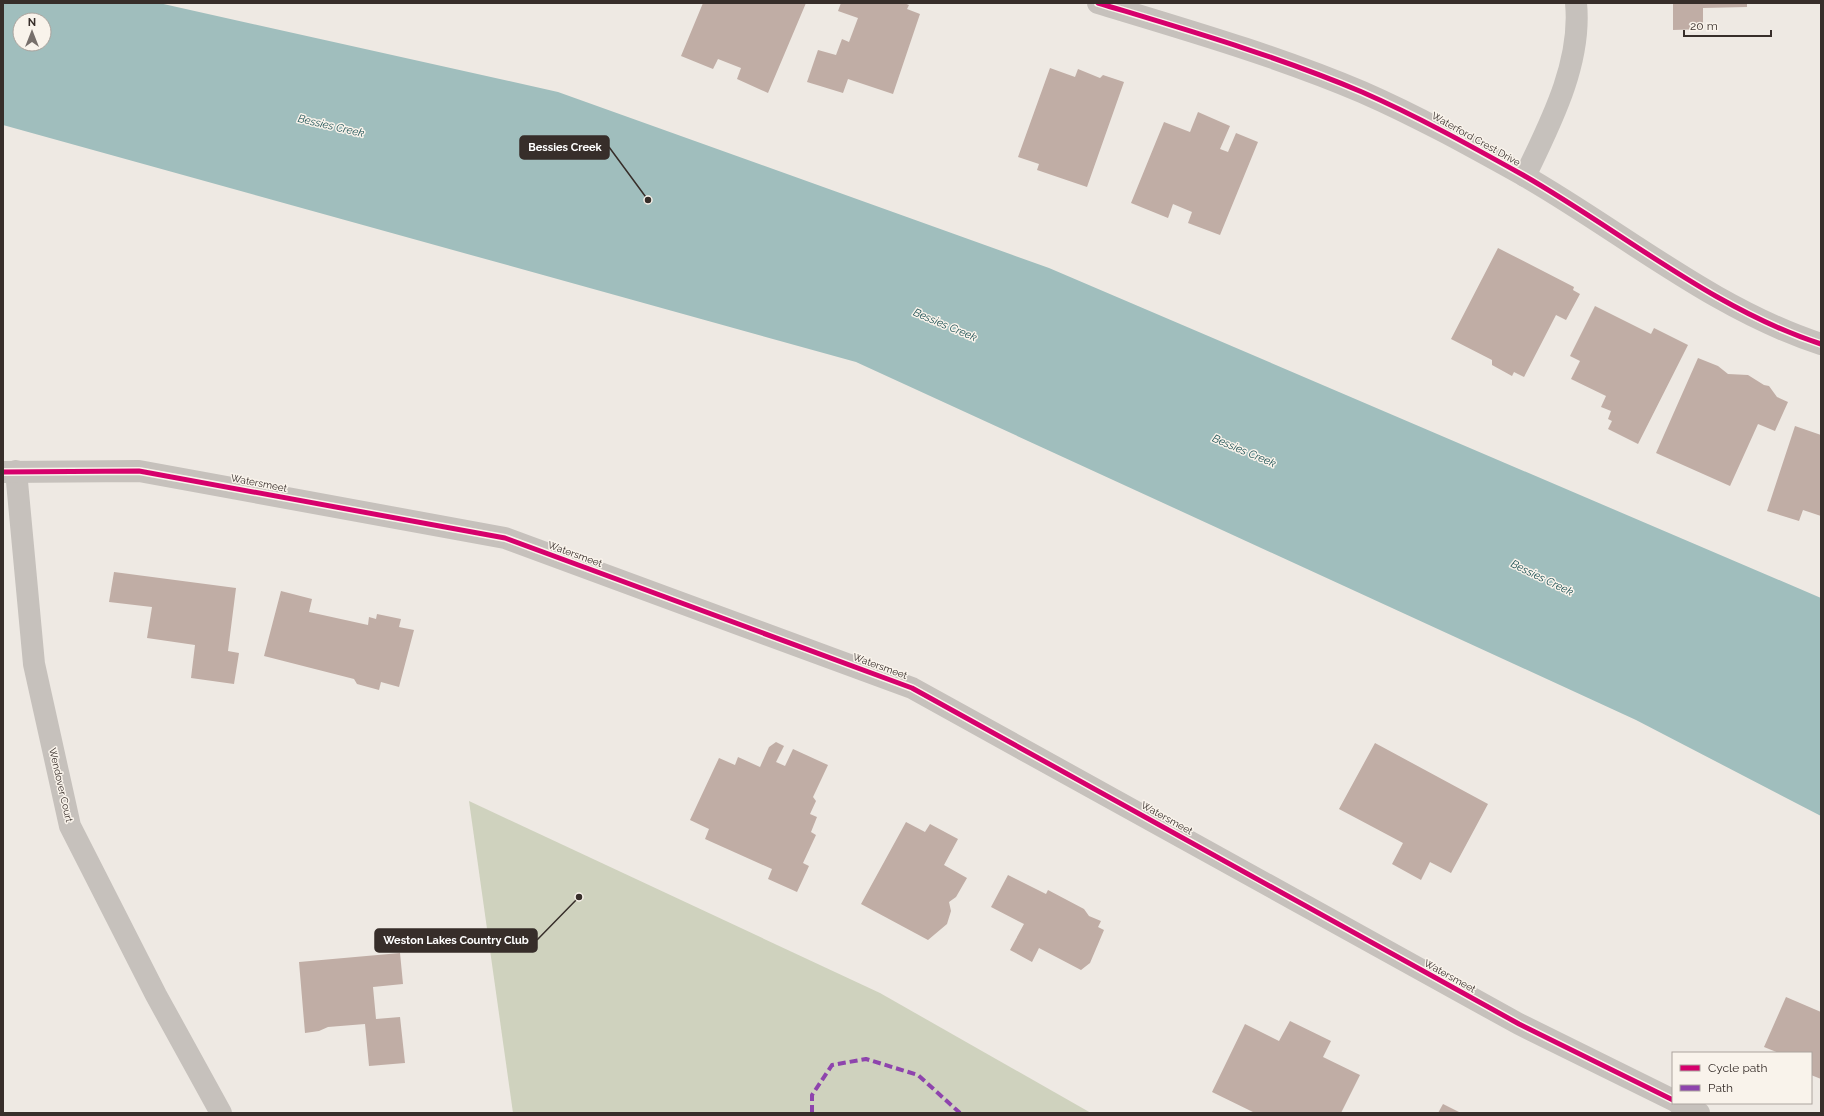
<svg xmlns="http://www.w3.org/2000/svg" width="1824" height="1116" font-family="Raleway,sans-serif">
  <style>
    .green { fill: #cfd2be }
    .water { fill: #a0bebd; fill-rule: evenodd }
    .building { fill: #c0ada5 }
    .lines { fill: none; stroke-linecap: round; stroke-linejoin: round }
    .minor { stroke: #c6c1bc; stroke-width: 22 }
    .quiet { stroke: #8e44ad; stroke-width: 4; stroke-dasharray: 8 4; stroke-linecap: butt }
    .cycleway-casing { stroke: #f9f3eb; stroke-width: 8 }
    .cycleway { stroke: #d6006c; stroke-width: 5 }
    .labels { text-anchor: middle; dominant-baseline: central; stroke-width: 3; stroke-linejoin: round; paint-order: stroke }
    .street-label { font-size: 10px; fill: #372e2a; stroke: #f9f3eb }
    .water-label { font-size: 11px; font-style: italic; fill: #215457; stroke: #f9f3eb }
    .leader { fill: none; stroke: #372e2a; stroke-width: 1.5 }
    .callout-dot { fill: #372e2a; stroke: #f9f3eb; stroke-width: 1.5 }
    .callout { fill: #372e2a; stroke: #372e2a; stroke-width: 1.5 }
    .callout-label { font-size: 11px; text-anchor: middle; font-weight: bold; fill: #fff }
  </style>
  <rect width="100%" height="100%" fill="#eee9e3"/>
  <!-- green -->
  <polygon class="green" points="469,801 880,993 1091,1113 513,1113"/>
  <!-- water -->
  <path class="water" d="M3,3H159L558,92L1049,268L1821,598V816L1636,720L856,362L3,125ZM20,20H44V44H20Z"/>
  <!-- building -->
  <g class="building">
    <polygon points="703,3 806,3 768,93 737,79 741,68 718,59 713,69 681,56"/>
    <polygon points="841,3 904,3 909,5 907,9 920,14 893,94 848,79 843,93 807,82 818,50 836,55 842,39 849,42 858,18 838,11"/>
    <polygon points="1673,3 1747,3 1747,7 1703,8 1703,29 1673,30"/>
    <polygon points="1050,68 1075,77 1078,69 1100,78 1103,75 1124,82 1087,187 1037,170 1039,164 1018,157"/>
    <polygon points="1198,112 1230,126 1220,149 1228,152 1236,133 1258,142 1220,235 1188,223 1192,212 1173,204 1168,218 1131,203 1164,122 1190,132"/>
    <polygon points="1498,248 1574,287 1573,290 1580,294 1566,320 1556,315 1524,377 1514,372 1512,376 1492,365 1492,360 1451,339"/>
    <polygon points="1595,306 1651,334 1654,328 1688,345 1638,444 1608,429 1612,421 1608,419 1611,411 1601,407 1606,396 1571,379 1580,361 1570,356"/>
    <polygon points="1698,358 1718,366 1728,374 1748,375 1764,385 1769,386 1777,397 1788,402 1775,431 1758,424 1730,486 1656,453"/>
    <polygon points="1795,426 1821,435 1821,516 1803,510 1799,521 1767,511"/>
    <polygon points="114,572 236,588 228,651 239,653 234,684 191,678 195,645 147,638 152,607 109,602"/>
    <polygon points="281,591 312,599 309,612 368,625 369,617 376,619 377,614 401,619 399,627 414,630 399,687 381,682 379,690 357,684 354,679 264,656"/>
    <polygon points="776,742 784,746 776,762 785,766 793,749 828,765 813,797 816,801 810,814 817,817 811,832 816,835 803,863 809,866 797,892 768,879 772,869 705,839 709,829 690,820 719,758 735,765 738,757 760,767 769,747"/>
    <polygon points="1375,743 1488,804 1451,873 1430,862 1421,880 1392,864 1403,843 1339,809"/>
    <polygon points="906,822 925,832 930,824 958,839 944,865 967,878 956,897 949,902 951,911 947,924 928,940 861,904"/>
    <polygon points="1008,875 1046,894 1048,890 1084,909 1089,916 1101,921 1098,927 1104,930 1090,963 1081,970 1039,948 1032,962 1010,950 1024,924 991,907"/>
    <polygon points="400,953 403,984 373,987 376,1019 400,1017 405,1063 369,1066 365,1024 328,1027 319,1031 305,1033 299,962"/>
    <polygon points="1786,997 1821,1012 1821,1079 1811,1075 1811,1053 1779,1053 1764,1047"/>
    <polygon points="1290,1021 1331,1041 1323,1057 1360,1075 1341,1113 1255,1113 1212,1092 1245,1024 1279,1041"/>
    <polygon points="1443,1104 1461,1113 1438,1113"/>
  </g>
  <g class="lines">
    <!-- minor -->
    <g class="minor">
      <path d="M1098,3C1187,30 1277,56 1362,92C1417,116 1471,146 1523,175C1621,231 1713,309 1821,344"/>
      <path d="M1525,176C1550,124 1582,63 1576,3"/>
      <polyline points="16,471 34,664 70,826 156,995 221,1113"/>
      <polyline points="3,472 139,471 505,538 912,688 1519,1024 1673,1100"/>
      <polyline points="1678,1103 1699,1113"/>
    </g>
    <!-- quiet -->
    <polyline class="quiet" points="812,1113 812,1095 832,1065 866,1059 918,1075 960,1113"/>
    <defs>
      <g id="cycleway">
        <path d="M1098,3C1187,30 1277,56 1362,92C1417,116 1471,146 1523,175C1621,231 1713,309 1821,344"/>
        <polyline points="3,472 139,471 505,538 912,688 1519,1024 1673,1100"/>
      </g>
    </defs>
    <!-- cycleway casing -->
    <use href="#cycleway" class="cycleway-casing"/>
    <!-- cycleway -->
    <use href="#cycleway" class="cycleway"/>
  </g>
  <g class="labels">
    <!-- street labels -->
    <g class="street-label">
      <text transform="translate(1476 139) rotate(29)">Waterford Crest Drive</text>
      <text transform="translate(259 483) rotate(11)">Watersmeet</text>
      <text transform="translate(575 554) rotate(20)">Watersmeet</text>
      <text transform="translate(880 666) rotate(20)">Watersmeet</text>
      <text transform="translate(61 785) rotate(77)">Wendover Court</text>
      <text transform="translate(1167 818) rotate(29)">Watersmeet</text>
      <text transform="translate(1450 976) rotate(29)">Watersmeet</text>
    </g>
    <!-- water labels -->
    <g class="water-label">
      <text transform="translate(331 126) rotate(13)">Bessies Creek</text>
      <text transform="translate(945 325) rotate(23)">Bessies Creek</text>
      <text transform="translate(1244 451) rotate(23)">Bessies Creek</text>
      <text transform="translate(1542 578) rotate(26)">Bessies Creek</text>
    </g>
  </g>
  <!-- callouts -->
  <path class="leader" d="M648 200L609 147M579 897L537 940"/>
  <g class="callout-dot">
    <circle cx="648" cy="200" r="4"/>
    <circle cx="579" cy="897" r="4"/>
  </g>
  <g class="callout">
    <rect x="520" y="136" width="89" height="23" rx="4"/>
    <rect x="375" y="929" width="162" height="23" rx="4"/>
  </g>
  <g class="callout-label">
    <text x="565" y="151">Bessies Creek</text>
    <text x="456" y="944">Weston Lakes Country Club</text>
  </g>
  <!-- border -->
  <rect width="1824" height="1116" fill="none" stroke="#372e2a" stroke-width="8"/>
  <!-- legend -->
  <rect x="1672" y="1052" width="140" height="52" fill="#f9f3eb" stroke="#aba49e"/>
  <rect x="1680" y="1065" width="20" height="6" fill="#d6006c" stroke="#aba49e"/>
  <text x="1708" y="1072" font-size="12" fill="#372e2a">Cycle path</text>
  <rect x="1680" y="1085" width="20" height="6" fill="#8e44ad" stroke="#aba49e"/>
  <text x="1708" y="1092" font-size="12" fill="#372e2a">Path</text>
  <!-- north arrow -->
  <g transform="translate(32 32)"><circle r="19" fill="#f9f3eb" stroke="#aba49e"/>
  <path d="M0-3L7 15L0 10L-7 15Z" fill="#776f6b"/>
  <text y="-6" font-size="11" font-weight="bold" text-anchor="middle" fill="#372e2a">N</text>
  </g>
  <!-- scale -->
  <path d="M1684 30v6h87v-6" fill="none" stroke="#372e2a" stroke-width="2"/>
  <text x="1690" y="30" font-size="12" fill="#372e2a" stroke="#f9f3eb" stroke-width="3" paint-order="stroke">20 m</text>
</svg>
